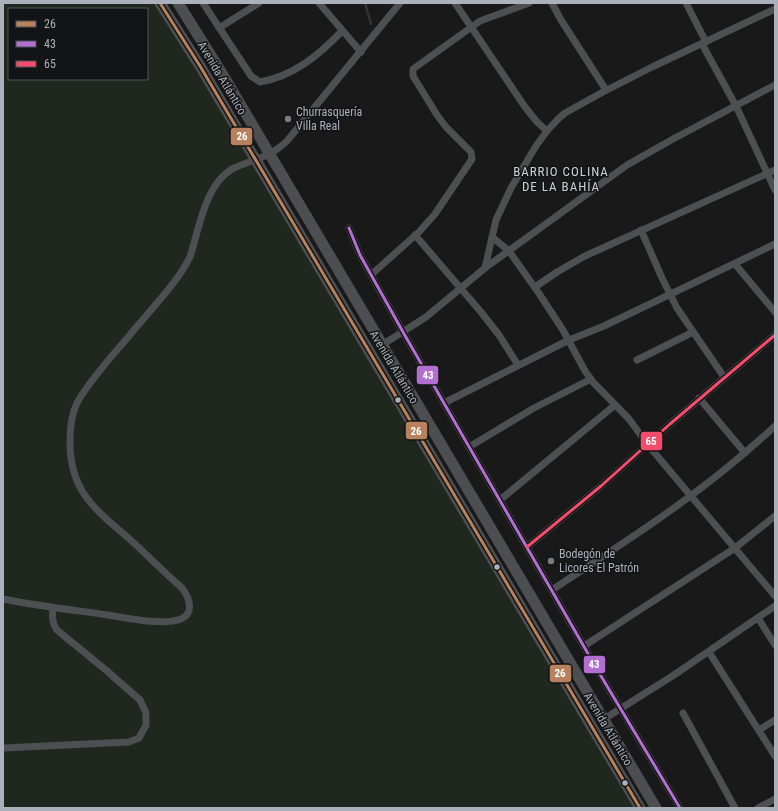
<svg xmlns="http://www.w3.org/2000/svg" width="778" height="811" font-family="'Roboto Condensed',sans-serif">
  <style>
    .green { fill: #1f271f; fill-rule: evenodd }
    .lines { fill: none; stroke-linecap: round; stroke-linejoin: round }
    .stream { stroke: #2c373d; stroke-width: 2.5 }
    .street { stroke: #4d4f53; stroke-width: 7 }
    .secondary { stroke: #4c4e51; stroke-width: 11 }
    .bus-1-casing { stroke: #131416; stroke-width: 6 }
    .bus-2-casing { stroke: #131416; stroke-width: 6 }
    .bus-3-casing { stroke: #131416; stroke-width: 6 }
    .bus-1 { stroke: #b6815c; stroke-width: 3 }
    .bus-2 { stroke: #b36fd0; stroke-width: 3 }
    .bus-3 { stroke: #f44d6c; stroke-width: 3 }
    .poi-dot { fill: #777c83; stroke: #131416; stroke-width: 1.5 }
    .bus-dot { fill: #aab1bb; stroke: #131416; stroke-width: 1.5 }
    .labels { text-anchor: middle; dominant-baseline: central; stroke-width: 3; stroke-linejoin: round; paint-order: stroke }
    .street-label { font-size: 12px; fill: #aab1bb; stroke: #131416 }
    .poi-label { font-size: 12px; fill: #aab1bb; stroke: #131416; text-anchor: start }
    .neighbourhood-label { font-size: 13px; letter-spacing: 1px; fill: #ccd0d7; stroke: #131416 }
    .line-badge { stroke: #131416; stroke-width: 1.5 }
    .badge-label { font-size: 11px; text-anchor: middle; font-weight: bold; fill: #fff }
  </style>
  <rect width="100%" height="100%" fill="#19191a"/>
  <!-- green -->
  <path class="green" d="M3,3H160L640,808H3ZM9,9H147V79H9Z"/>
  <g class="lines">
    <!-- stream -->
    <polyline class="stream" points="365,3 371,24"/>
    <!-- street -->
    <g class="street">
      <path d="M203,3L251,76L260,82C294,76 319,55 342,31"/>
      <polyline points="319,3 361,52"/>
      <polyline points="455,3 525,107 537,122 547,131"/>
      <polyline points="552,3 561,20 606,90"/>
      <polyline points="686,3 706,42"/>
      <polyline points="219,28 259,3"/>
      <polyline points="702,44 736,106 775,190"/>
      <polyline points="349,228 360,255 403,332 598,671 680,808"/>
      <polyline points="641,230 662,278 677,308 724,377"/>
      <polyline points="415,235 481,312 499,335 518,365"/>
      <polyline points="492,237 509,251 538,292 563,330 585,371 593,382 629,419 648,445 775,596"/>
      <polyline points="735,264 775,312"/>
      <polyline points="485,268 496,220 511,188 536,146 547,131 558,119 565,113 603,92 652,67 775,9"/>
      <polyline points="372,274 419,232 435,214 472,159 471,152 446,127 437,115 413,76 413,69 480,21 529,3"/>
      <polyline points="535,287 557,272 585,256 775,170"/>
      <polyline points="382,345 426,317 485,268 627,165 673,139 775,85"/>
      <polyline points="637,360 693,332"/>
      <polyline points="699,398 745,453"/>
      <polyline points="444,403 569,340 604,326 775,244"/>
      <polyline points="469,447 534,408 591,379"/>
      <polyline points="500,500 615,405"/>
      <polyline points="527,547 601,486 670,424 775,335"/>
      <path d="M552,590C612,550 673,512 729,466C745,453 760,440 775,426"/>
      <path d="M3,599C38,606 73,610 108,615C127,618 163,626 181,619C195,613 189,597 182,588C166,574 151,559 135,544C100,512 70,496 70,442C70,428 71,415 77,403C89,381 113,355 129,336C149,311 176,285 190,257C199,229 205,185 232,169C244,163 257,160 269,154C276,150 282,146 287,141L400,3"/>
      <polyline points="758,618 775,645"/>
      <polyline points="584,646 735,548 775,516"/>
      <polyline points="709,652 775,756"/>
      <polyline points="683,713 735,808"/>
      <polyline points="604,719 674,675 775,606"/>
      <polyline points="759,730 775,720"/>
      <path d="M3,748L129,742L139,738L146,725V713L140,700L107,671L57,630C52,623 52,617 53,608"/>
      <polyline points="758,808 775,799"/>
    </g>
    <!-- secondary -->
    <g class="secondary">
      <polyline points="160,3 200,66 640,808"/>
      <polyline points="178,3 223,75 656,808"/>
    </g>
    <defs>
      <polyline id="bus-1" points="160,3 200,66 640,808"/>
      <polyline id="bus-2" points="349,228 360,255 403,332 598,671 680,808"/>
      <polyline id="bus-3" points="527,547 601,486 670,424 775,335"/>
    </defs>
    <!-- bus-1 casing -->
    <use href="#bus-1" class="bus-1-casing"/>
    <!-- bus-2 casing -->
    <use href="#bus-2" class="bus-2-casing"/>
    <!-- bus-3 casing -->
    <use href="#bus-3" class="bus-3-casing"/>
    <!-- bus-1 -->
    <use href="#bus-1" class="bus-1"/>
    <!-- bus-2 -->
    <use href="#bus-2" class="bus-2"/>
    <!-- bus-3 -->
    <use href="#bus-3" class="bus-3"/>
  </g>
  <!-- markers -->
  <g class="poi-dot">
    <circle cx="288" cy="119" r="4"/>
    <circle cx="551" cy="561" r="4"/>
  </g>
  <g class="bus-dot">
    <circle cx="398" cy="400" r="3.5"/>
    <circle cx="497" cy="567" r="3.5"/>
    <circle cx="625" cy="783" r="3.5"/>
  </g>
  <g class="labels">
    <!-- street labels -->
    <g class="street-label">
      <text transform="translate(222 78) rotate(59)">Avenida Atlántico</text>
      <text transform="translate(394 367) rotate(59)">Avenida Atlántico</text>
      <text transform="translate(608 729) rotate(59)">Avenida Atlántico</text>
    </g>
    <!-- poi labels -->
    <g class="poi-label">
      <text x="296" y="112">Churrasquería<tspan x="296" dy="14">Villa Real</tspan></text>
      <text x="559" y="554">Bodegón de<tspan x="559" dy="14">Licores El Patrón</tspan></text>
    </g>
    <!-- neighbourhood labels -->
    <g class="neighbourhood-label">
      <text x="561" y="171">BARRIO COLINA<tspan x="561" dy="15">DE LA BAHÍA</tspan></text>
    </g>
  </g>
  <g class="line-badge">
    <rect x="230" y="127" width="23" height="19" rx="4" fill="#b6815c"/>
    <rect x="416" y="365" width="23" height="20" rx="4" fill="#b36fd0"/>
    <rect x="405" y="421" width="23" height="19" rx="4" fill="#b6815c"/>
    <rect x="640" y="431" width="23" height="20" rx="4" fill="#f44d6c"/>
    <rect x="583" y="655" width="23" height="19" rx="4" fill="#b36fd0"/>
    <rect x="549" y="664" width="23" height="19" rx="4" fill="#b6815c"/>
  </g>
  <g class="badge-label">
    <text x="242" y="140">26</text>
    <text x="428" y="379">43</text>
    <text x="416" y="435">26</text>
    <text x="651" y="445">65</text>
    <text x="594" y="668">43</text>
    <text x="560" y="677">26</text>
  </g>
  <!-- border -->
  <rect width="778" height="811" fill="none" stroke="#aab1bb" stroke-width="8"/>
  <!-- legend -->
  <rect x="8" y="8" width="140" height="72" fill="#131416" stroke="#4f5358"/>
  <rect x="16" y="21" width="20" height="6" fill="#b6815c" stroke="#4f5358"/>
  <text x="44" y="28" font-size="12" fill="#aab1bb">26</text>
  <rect x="16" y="41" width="20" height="6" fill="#b36fd0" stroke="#4f5358"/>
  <text x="44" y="48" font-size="12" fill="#aab1bb">43</text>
  <rect x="16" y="61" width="20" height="6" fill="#f44d6c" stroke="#4f5358"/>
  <text x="44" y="68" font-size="12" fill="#aab1bb">65</text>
</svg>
